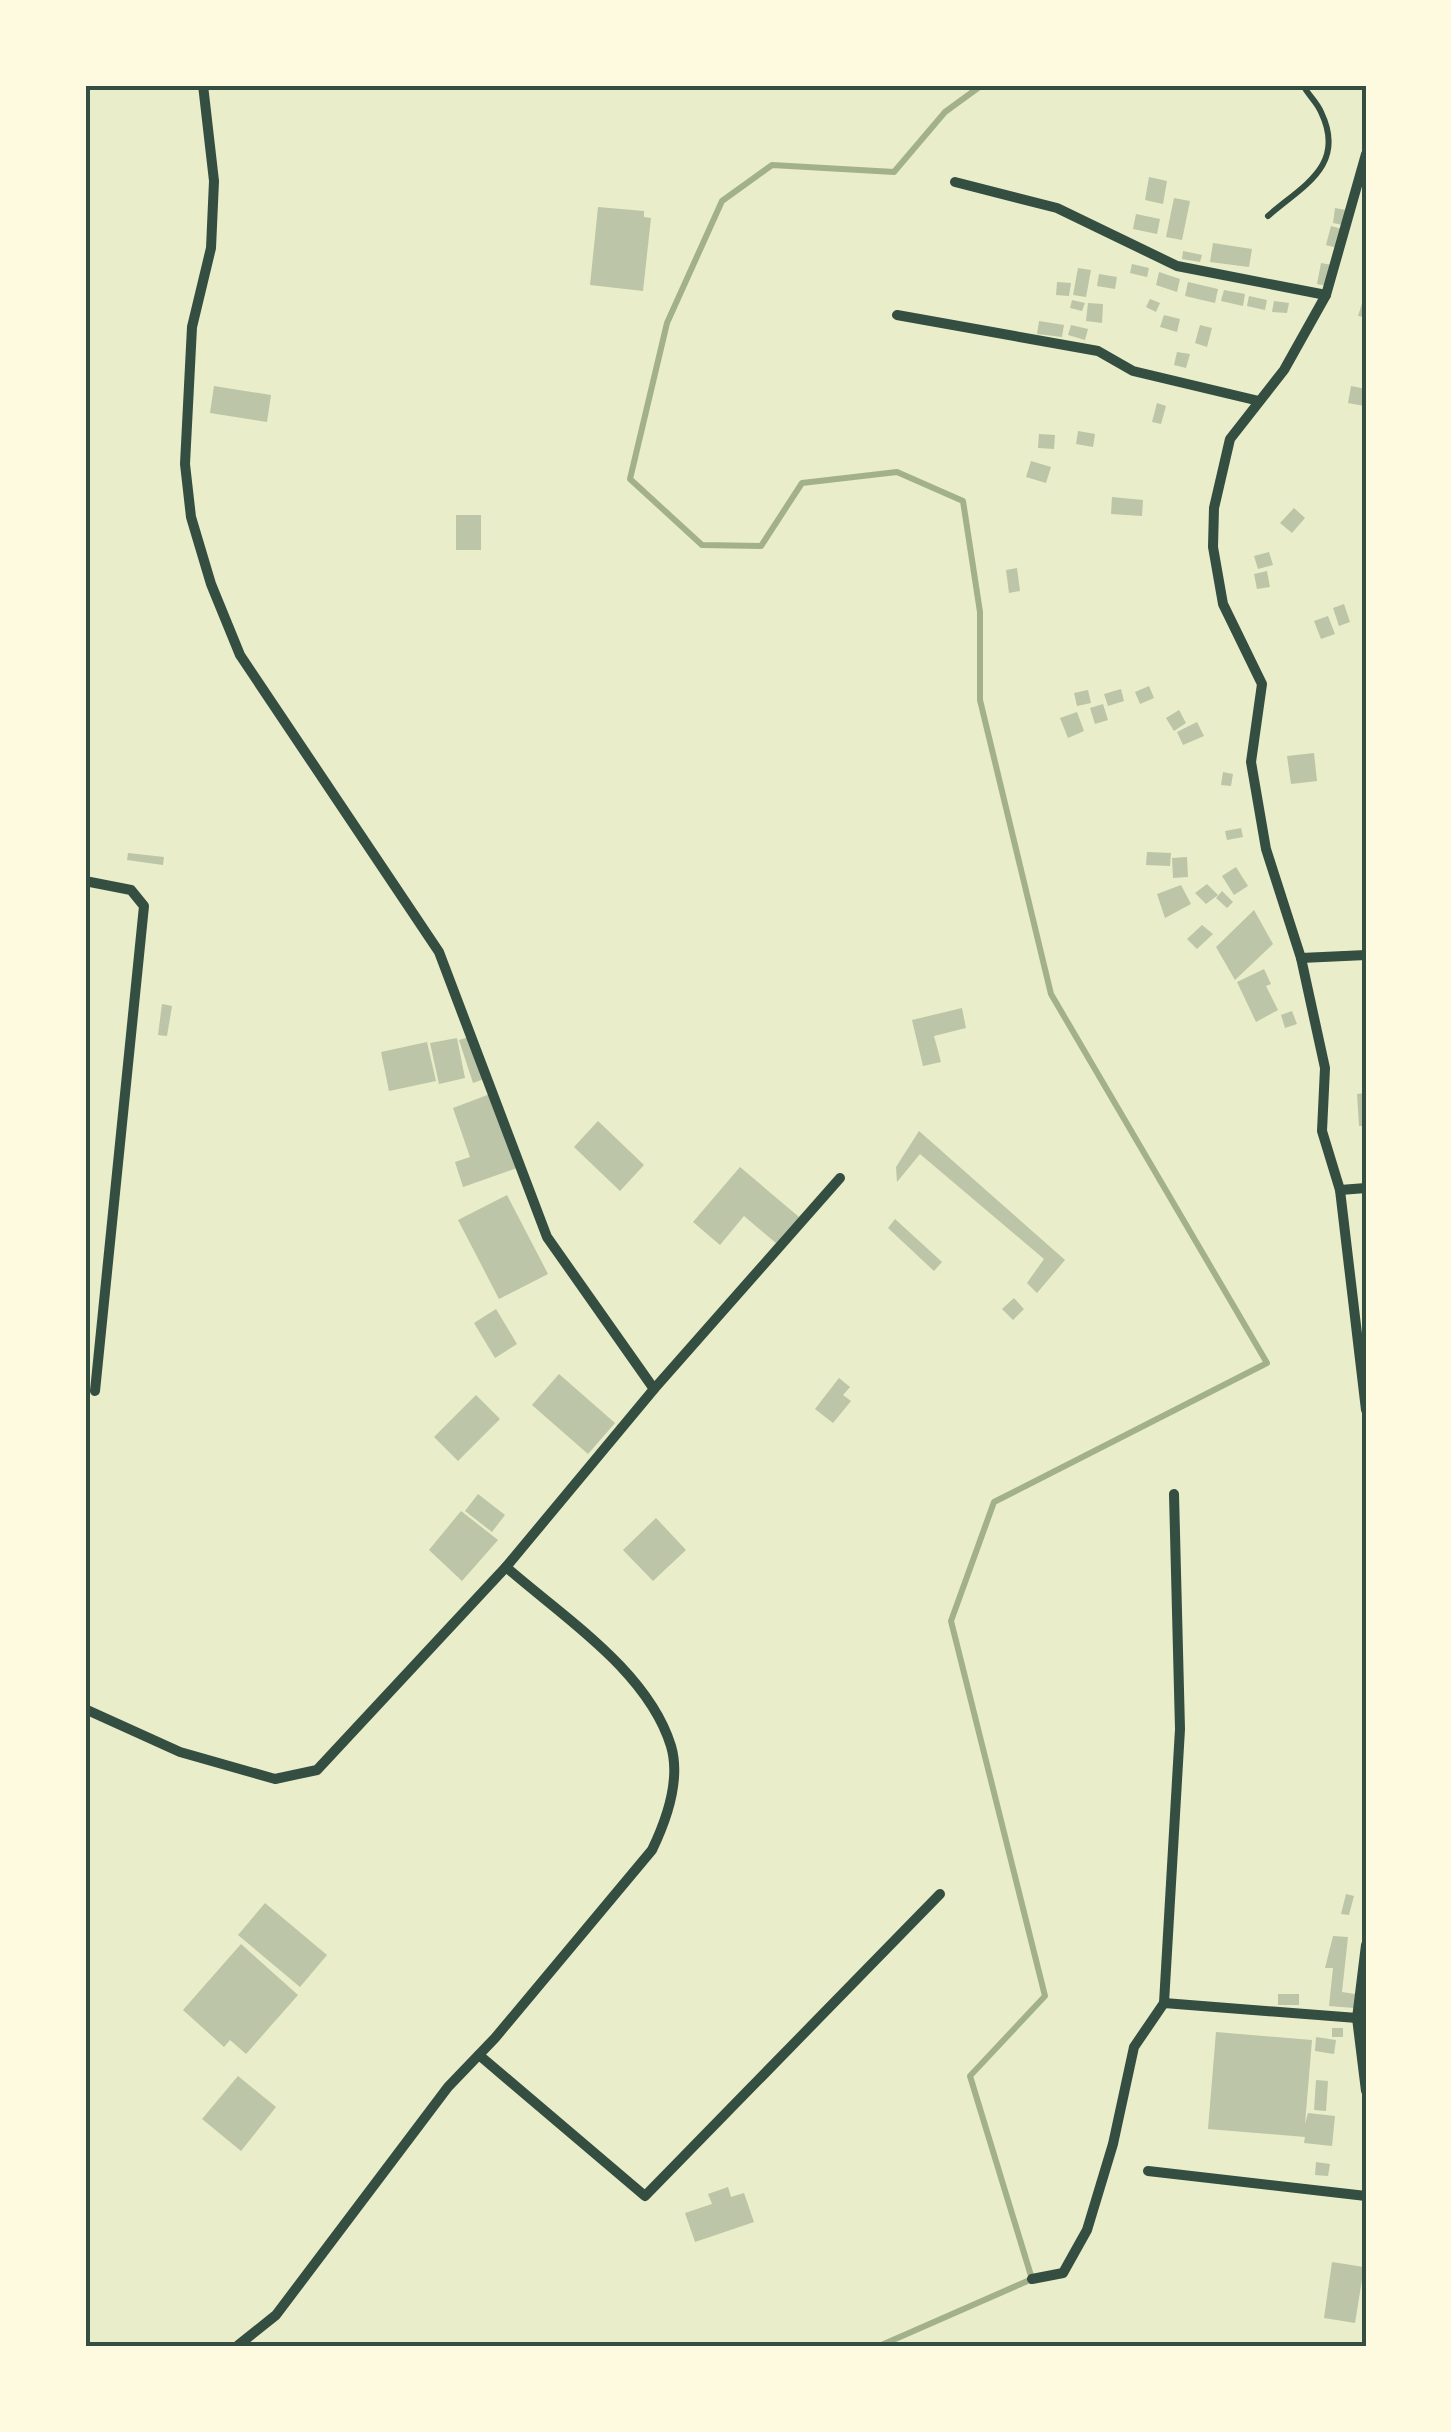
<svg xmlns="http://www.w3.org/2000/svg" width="1451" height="2432" font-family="Inter,sans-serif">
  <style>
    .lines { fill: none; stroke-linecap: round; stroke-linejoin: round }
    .stream { stroke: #a3b18a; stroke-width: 6 }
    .building { fill: #bcc5a7 }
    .service { stroke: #344e41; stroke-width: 6 }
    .minor { stroke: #344e41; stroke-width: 10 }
    .neatline { fill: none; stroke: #344e41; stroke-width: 4 }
  </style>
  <rect width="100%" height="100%" fill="#e9edc9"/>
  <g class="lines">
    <!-- stream -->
    <polyline class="stream" points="877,2347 1032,2279 970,2076 1045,1996 951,1621 994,1502 1267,1363 1051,994 980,700 980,612 963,501 897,472 802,483 761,546 702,545 630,479 667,323 722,201 772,165 894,172 945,112 982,85"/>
  </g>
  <!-- building -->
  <g class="building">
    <polygon points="1149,177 1167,181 1163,204 1145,200"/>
    <polygon points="1174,198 1190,201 1182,240 1166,237"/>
    <polygon points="598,207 644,211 644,217 651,218 643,291 590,285"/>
    <polygon points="1335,208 1346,210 1343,225 1333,223"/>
    <polygon points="1136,214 1160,219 1157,234 1133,229"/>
    <polygon points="1331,226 1342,229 1337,248 1326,245"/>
    <polygon points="1213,243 1252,249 1249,267 1210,262"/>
    <polygon points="1183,251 1202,255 1200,262 1182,259"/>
    <polygon points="1321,263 1332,265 1328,286 1317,284"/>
    <polygon points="1132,264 1149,268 1147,277 1130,273"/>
    <polygon points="1078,268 1091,270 1086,297 1073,295"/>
    <polygon points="1159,272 1180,279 1177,292 1156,285"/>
    <polygon points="1099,274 1117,277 1115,289 1097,286"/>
    <polygon points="1057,282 1071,283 1069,296 1056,295"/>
    <polygon points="1188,282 1218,289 1215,303 1185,296"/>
    <polygon points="1224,290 1245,294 1243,306 1221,301"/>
    <polygon points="1366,291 1366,311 1364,317 1358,316"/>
    <polygon points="1249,296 1267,300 1265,310 1247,306"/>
    <polygon points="1150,299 1160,303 1156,312 1146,307"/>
    <polygon points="1072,300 1085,303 1082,311 1070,308"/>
    <polygon points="1274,301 1289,303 1287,313 1272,312"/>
    <polygon points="1088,303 1103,304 1102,323 1086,321"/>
    <polygon points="1164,315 1180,319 1177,332 1160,327"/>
    <polygon points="1039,321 1064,325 1062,337 1037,334"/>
    <polygon points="1071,325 1088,329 1085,340 1068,335"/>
    <polygon points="1200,325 1212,328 1207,347 1195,343"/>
    <polygon points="1177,352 1190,354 1186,368 1174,365"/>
    <polygon points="214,386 271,395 267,422 210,413"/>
    <polygon points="1351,386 1366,389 1364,406 1348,403"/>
    <polygon points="1157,403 1166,406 1161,424 1152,422"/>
    <polygon points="1078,431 1095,434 1093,447 1076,444"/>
    <polygon points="1039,434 1055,435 1054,449 1038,448"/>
    <polygon points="1031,461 1051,467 1046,483 1026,477"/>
    <polygon points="1112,497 1143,500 1142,516 1111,514"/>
    <polygon points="1294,508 1305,518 1292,533 1280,523"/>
    <rect x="456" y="515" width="25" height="35"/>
    <polygon points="1269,552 1273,565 1258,569 1254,556"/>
    <polygon points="1017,568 1020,591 1009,593 1006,570"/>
    <polygon points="1267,571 1270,587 1257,589 1254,574"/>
    <polygon points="1344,604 1350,622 1339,626 1333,608"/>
    <polygon points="1328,616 1335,634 1321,639 1314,621"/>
    <polygon points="1149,686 1154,698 1140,704 1135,692"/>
    <polygon points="1121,689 1124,701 1108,706 1104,694"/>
    <polygon points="1088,690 1091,703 1077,706 1074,693"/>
    <polygon points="1103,704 1108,720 1095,724 1090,708"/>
    <polygon points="1179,710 1186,723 1174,731 1166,718"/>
    <polygon points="1077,712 1084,731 1068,738 1060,718"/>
    <polygon points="1197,722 1204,736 1183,745 1177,732"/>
    <polygon points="1314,753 1317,781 1291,784 1287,756"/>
    <polygon points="1223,772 1233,774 1231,786 1221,785"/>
    <polygon points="1241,828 1243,837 1227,840 1225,831"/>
    <polygon points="1147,852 1171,853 1170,866 1146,865"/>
    <polygon points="128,853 164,857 163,865 127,860"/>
    <polygon points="1187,857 1188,877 1173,878 1172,858"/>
    <polygon points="1236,867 1248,886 1234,895 1222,876"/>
    <polygon points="1207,884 1218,895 1206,904 1195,893"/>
    <polygon points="1181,885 1191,904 1165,918 1157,894"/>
    <polygon points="1222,891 1233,902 1227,908 1216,898"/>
    <polygon points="1254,910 1273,944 1235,980 1216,947"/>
    <polygon points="1202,925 1213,934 1197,949 1187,939"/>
    <polygon points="1264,969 1271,984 1266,986 1278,1010 1256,1022 1237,982"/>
    <polygon points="162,1004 172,1006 167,1036 158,1035"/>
    <polygon points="962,1008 966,1028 934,1036 941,1062 923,1066 912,1020"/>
    <polygon points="1292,1011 1297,1024 1285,1028 1281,1015"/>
    <polygon points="469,1037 484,1079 473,1083 459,1040"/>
    <polygon points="457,1038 465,1078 439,1084 430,1043"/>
    <polygon points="427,1042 436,1081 389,1091 381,1052"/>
    <polygon points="1366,1093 1366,1126 1359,1126 1357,1094"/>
    <polygon points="490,1094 517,1168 463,1187 455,1162 470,1157 453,1108"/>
    <polygon points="598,1121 644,1165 620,1191 574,1147"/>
    <polygon points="919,1131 1065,1260 1037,1293 1027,1283 1044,1259 920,1154 897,1182 896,1167"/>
    <polygon points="740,1167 799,1217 776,1243 744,1216 720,1245 693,1222"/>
    <polygon points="507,1195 548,1274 499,1299 458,1220"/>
    <polygon points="895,1219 942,1262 934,1271 888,1228"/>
    <polygon points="1014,1298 1024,1309 1013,1320 1002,1309"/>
    <polygon points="496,1309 517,1344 495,1358 474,1323"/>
    <polygon points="559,1374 615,1423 588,1454 532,1405"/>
    <polygon points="839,1378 850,1387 843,1395 851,1401 833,1423 815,1409"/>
    <polygon points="476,1395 500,1419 458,1461 434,1437"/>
    <polygon points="478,1494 505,1515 492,1532 465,1511"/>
    <polygon points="461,1511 498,1540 462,1581 429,1550"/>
    <polygon points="656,1518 686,1550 653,1581 623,1550"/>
    <polygon points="1346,1894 1354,1896 1349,1915 1341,1914"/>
    <polygon points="265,1903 327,1955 300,1987 238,1935"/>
    <polygon points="1333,1936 1348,1937 1342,1992 1355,1994 1354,2008 1329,2006 1333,1968 1325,1968"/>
    <polygon points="241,1944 298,1995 246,2054 230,2040 224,2047 183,2010"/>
    <rect x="1278" y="1994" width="21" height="11"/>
    <rect x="1332" y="2028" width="11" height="9"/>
    <polygon points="1216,2032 1312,2040 1305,2124 1308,2113 1335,2116 1332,2146 1304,2143 1305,2137 1208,2129"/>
    <polygon points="1316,2037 1336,2040 1334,2054 1315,2051"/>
    <polygon points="238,2076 276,2107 241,2151 202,2119"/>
    <polygon points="1316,2080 1328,2081 1326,2111 1314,2110"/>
    <polygon points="1316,2162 1330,2164 1328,2176 1315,2175"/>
    <polygon points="728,2187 731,2197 744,2193 754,2222 695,2242 685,2213 712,2204 708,2194"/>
    <polygon points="1332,2262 1364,2267 1355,2323 1324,2318"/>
  </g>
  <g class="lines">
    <!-- service -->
    <path class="service" d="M1268,216C1302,186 1347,166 1321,112C1317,102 1308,95 1303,85"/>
    <!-- minor -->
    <g class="minor">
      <polyline points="203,85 214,181 211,248 192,327 185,464 191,517 211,584 240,655 439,952 547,1237 654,1389"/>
      <polyline points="1366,154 1326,295 1284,370 1230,439 1214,508 1213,547 1223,604 1262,684 1251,762 1266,849 1301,958 1325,1068 1322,1131 1340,1190 1366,1410"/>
      <polyline points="955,182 1057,208 1177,266 1326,295"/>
      <polyline points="897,315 1098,351 1133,371 1259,401"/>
      <polyline points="85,881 131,890 144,906 95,1391"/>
      <polyline points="1301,958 1366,955"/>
      <polyline points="1340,1190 1366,1188"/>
      <polyline points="85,1709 180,1752 275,1779 317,1770 506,1567 654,1389 840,1178"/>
      <polyline points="1366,1945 1357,2018 1366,2091"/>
      <polyline points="1164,2003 1357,2018"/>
      <polyline points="479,2055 645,2196 940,1894"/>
      <polyline points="1148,2171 1366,2196"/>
      <polyline points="1032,2279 1063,2273 1087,2230 1113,2144 1134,2047 1164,2003 1180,1729 1174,1494"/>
      <path d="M236,2347L276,2315L448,2087L495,2038L652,1850C666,1821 681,1780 671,1746C648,1671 563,1617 506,1567"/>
    </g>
  </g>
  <!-- border -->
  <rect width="1451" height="2432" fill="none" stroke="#fefae0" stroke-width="175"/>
  <rect x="88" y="88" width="1276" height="2256" class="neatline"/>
</svg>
